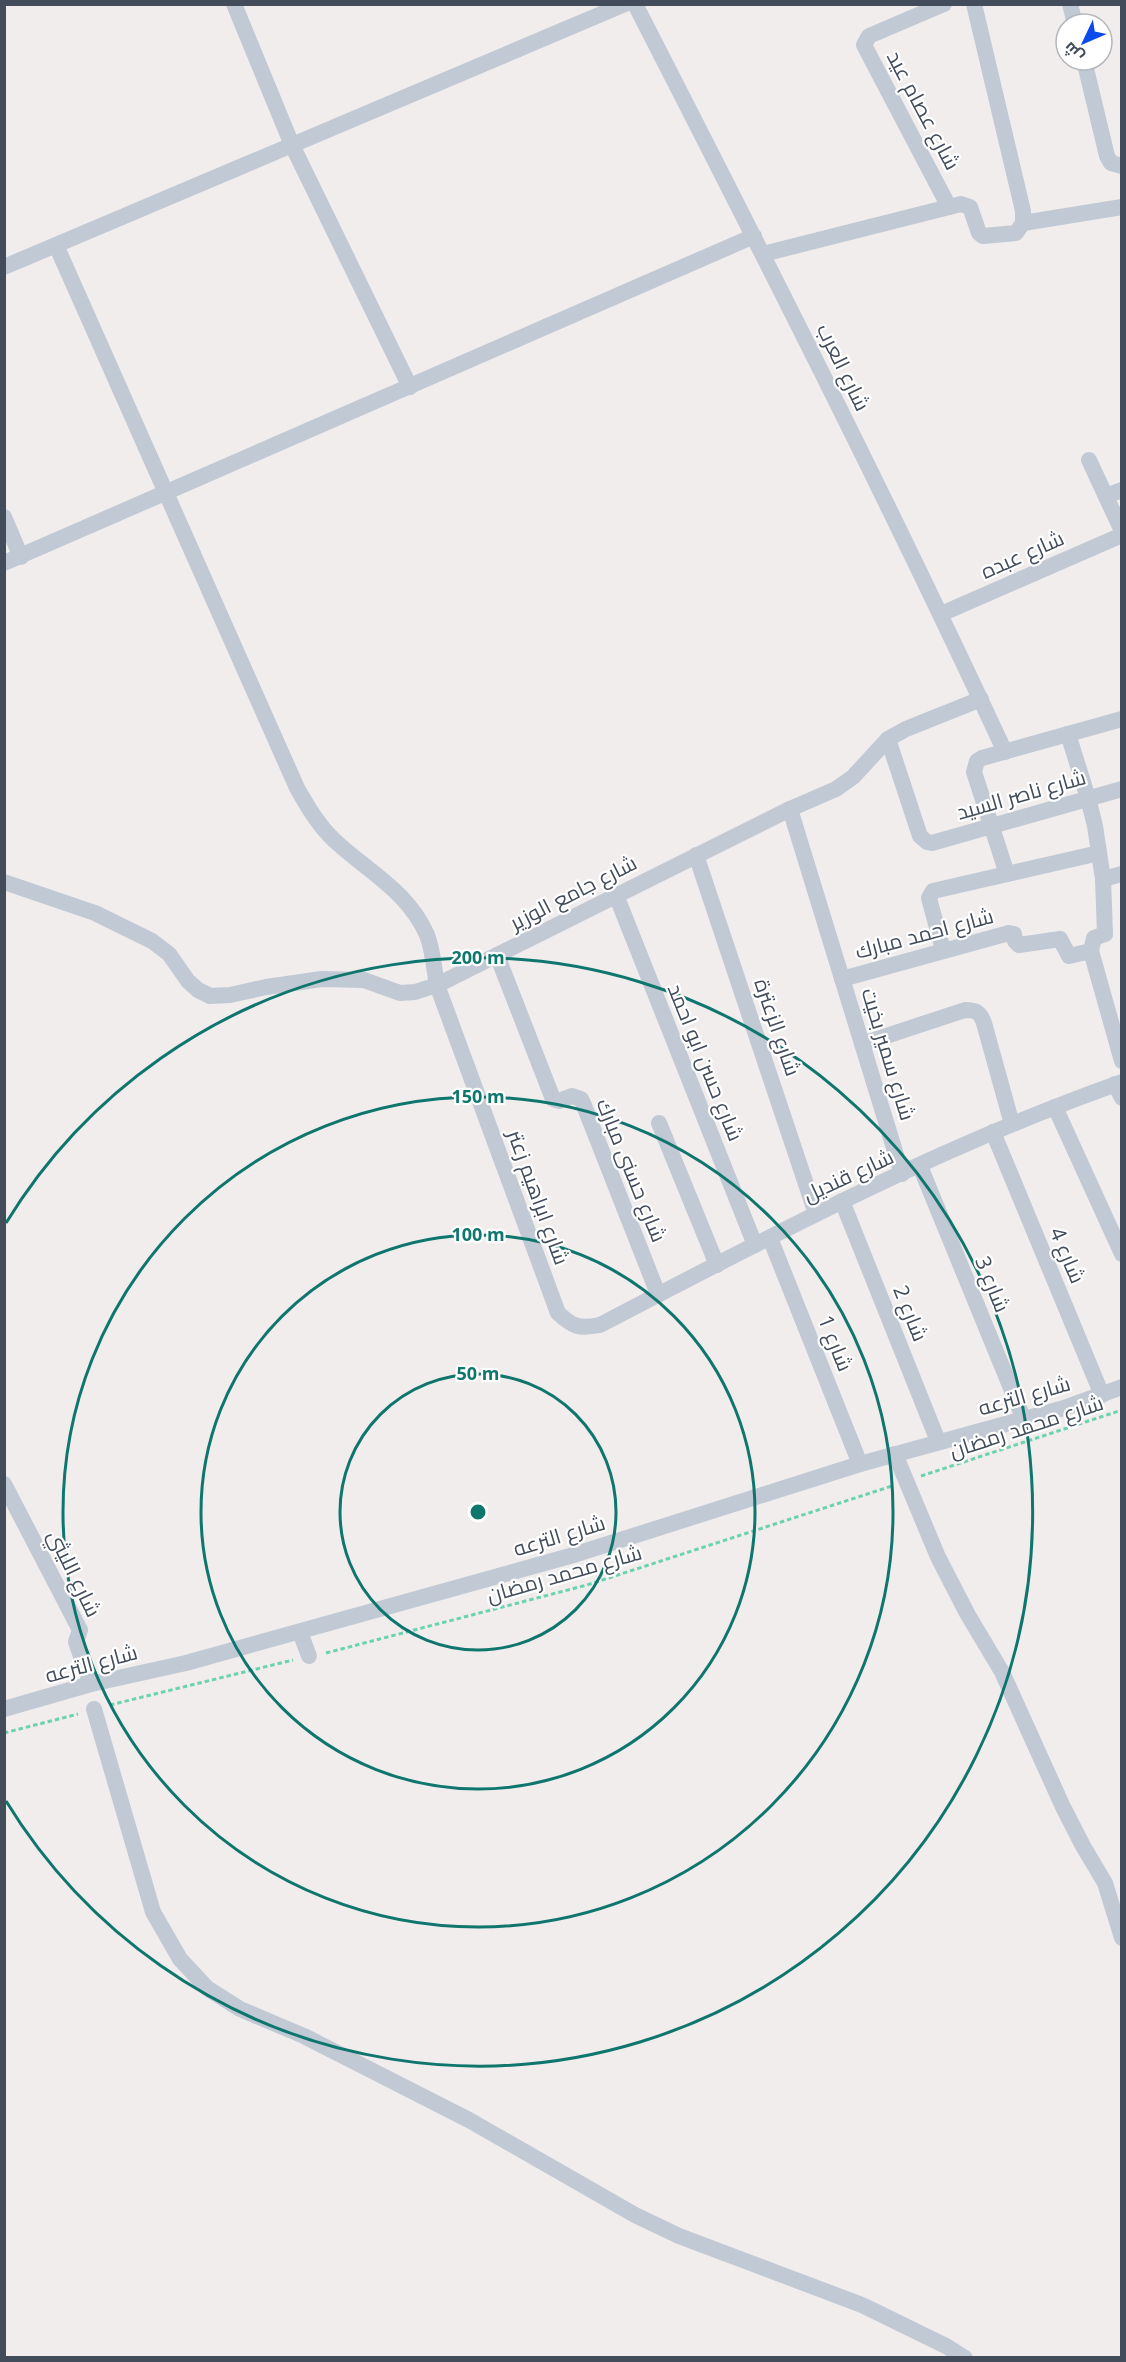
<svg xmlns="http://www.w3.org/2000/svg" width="1126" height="2362" font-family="'Open Sans',Cairo,sans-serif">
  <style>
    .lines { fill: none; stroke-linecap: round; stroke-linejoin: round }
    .path { stroke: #6cd2b0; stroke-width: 3; stroke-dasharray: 4.5 3; stroke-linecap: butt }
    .street { stroke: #c1c9d5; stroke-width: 16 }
    .ring { fill: none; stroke: #0f766e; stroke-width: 3 }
    .labels { text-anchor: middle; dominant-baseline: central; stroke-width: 4.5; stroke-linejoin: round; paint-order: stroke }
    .street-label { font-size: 21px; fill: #434c5b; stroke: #fff }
    .centre { fill: #0f766e; stroke: #fff; stroke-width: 3 }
    .ring-label { font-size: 18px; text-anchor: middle; font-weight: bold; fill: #0f766e; stroke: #fff; stroke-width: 4.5; stroke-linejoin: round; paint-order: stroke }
  </style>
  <rect width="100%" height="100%" fill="#f0edec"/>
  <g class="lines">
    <!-- path -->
    <g class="path">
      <polyline points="921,1476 1122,1410"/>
      <polyline points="326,1653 587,1585 892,1486"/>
      <polyline points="110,1705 293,1660"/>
      <polyline points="4,1733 78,1714"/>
    </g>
    <!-- street -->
    <g class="street">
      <polyline points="234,4 292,145 410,387"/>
      <path d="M635,4C762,252 888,500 1005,752"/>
      <polyline points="944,4 869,36 864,45 949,207"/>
      <polyline points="1070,4 1075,24"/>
      <polyline points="1084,60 1107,156 1111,163 1122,166"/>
      <polyline points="1023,223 1122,207"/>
      <path d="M56,245L297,788C308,807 318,825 334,840C367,871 408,891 427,935C433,950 434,969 437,985L558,1313C573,1327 579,1329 600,1325C770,1236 941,1146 1122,1082"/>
      <polyline points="763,254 961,204 970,207 979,233 983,236 1016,233 1023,223 1023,211 974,4"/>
      <polyline points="4,267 625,4"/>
      <polyline points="1089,460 1122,531"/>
      <polyline points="1106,496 1122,490"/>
      <polyline points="4,517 21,557"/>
      <polyline points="4,563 754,236"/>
      <polyline points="941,614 1122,535"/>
      <polyline points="888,739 920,836 927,842 932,843 1122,789"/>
      <polyline points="790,809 902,1174"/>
      <polyline points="696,855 816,1214"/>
      <polyline points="1007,874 974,772 977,761 982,758 1122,719"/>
      <polyline points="1103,879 1122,874"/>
      <polyline points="4,882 95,913 152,941 169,954 188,981 198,990 210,996 230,995 266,987 322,979 364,980 400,993 415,992 437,985 790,809 836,789 853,777 888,739 906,729 981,699"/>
      <polyline points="616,895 755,1245"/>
      <polyline points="943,950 929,898 933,891 1099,853"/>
      <polyline points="1091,951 1122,1061"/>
      <polyline points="497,955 553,1099 559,1101 572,1096 581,1099 583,1103 658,1294"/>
      <polyline points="842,979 1009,933 1014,934 1015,941 1019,945 1060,939 1069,956 1091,951 1094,938 1105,934 1103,879 1095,826 1088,798 1068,734"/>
      <path d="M862,1044L965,1010C976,1010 980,1012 984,1023L1012,1124"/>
      <polyline points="1115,1084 1122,1098"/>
      <polyline points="1055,1107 1122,1254"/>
      <polyline points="659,1123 717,1265"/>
      <polyline points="993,1132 1102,1395"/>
      <polyline points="920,1166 1024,1420"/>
      <polyline points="842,1201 938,1441"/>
      <polyline points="770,1238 860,1464"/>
      <polyline points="895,1454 938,1557 968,1615 1002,1672 1063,1807 1083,1846 1105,1883 1122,1938"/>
      <polyline points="4,1484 80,1630 76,1642 91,1684"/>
      <polyline points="300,1632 309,1656"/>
      <polyline points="4,1709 91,1684 186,1663 570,1556 860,1464 1064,1408 1122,1387"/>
      <polyline points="94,1709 153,1912 180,1959 207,1988 240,2009 304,2036 469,2120 635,2215 679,2236 862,2305 946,2346 965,2358"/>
    </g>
  </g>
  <!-- distance rings -->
  <g class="ring">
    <circle cx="478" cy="1512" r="138"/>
    <circle cx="478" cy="1512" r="277"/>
    <circle cx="478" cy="1512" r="415"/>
    <path d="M6 1223A554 554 0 1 1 6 1801"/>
  </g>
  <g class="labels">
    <!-- street labels -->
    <g class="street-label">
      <text transform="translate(924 110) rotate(62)">شارع عصام عيد</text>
      <text transform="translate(844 367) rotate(64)">شارع العرب</text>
      <text transform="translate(1022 554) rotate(-24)">شارع عبده</text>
      <text transform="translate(1021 794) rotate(-16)">شارع ناصر السيد</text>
      <text transform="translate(573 892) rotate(-27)">شارع جامع الوزير</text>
      <text transform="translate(924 933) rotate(-15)">شارع احمد مبارك</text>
      <text transform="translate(778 1027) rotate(71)">شارع الزعترة</text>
      <text transform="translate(889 1054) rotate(73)">شارع سمير بخيت</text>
      <text transform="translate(706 1062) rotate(68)">شارع حسن ابو احمد</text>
      <text transform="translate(632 1170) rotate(68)">شارع حسنى مبارك</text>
      <text transform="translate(848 1175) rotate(-25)">شارع قنديل</text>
      <text transform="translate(539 1197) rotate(70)">شارع ابراهيم زعتر</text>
      <text transform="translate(1068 1255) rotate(67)">شارع 4</text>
      <text transform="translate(993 1284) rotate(68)">شارع 3</text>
      <text transform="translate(911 1313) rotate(68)">شارع 2</text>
      <text transform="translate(836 1343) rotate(68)">شارع 1</text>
      <text transform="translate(1024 1395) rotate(-16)">شارع الترعه</text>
      <text transform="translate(1026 1426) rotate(-18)">شارع محمد رمضان</text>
      <text transform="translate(559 1535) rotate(-17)">شارع الترعه</text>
      <text transform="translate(75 1573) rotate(64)">شارع الليثي</text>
      <text transform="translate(564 1573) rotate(-16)">شارع محمد رمضان</text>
      <text transform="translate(91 1663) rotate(-15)">شارع الترعه</text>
    </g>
  </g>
  <circle cx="478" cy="1512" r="9" class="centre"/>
  <g class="ring-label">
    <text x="478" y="964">200 m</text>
    <text x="478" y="1103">150 m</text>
    <text x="478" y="1241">100 m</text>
    <text x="478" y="1380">50 m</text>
  </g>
  <!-- border -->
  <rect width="1126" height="2362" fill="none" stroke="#434c5b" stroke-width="12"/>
  <!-- north arrow -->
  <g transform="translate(1084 42) rotate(226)"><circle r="28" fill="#ffffff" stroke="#b4b7bd" stroke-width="1.5"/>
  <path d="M0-4.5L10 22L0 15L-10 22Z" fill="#0b4aeb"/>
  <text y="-9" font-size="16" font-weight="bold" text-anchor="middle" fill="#434c5b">ش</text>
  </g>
</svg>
